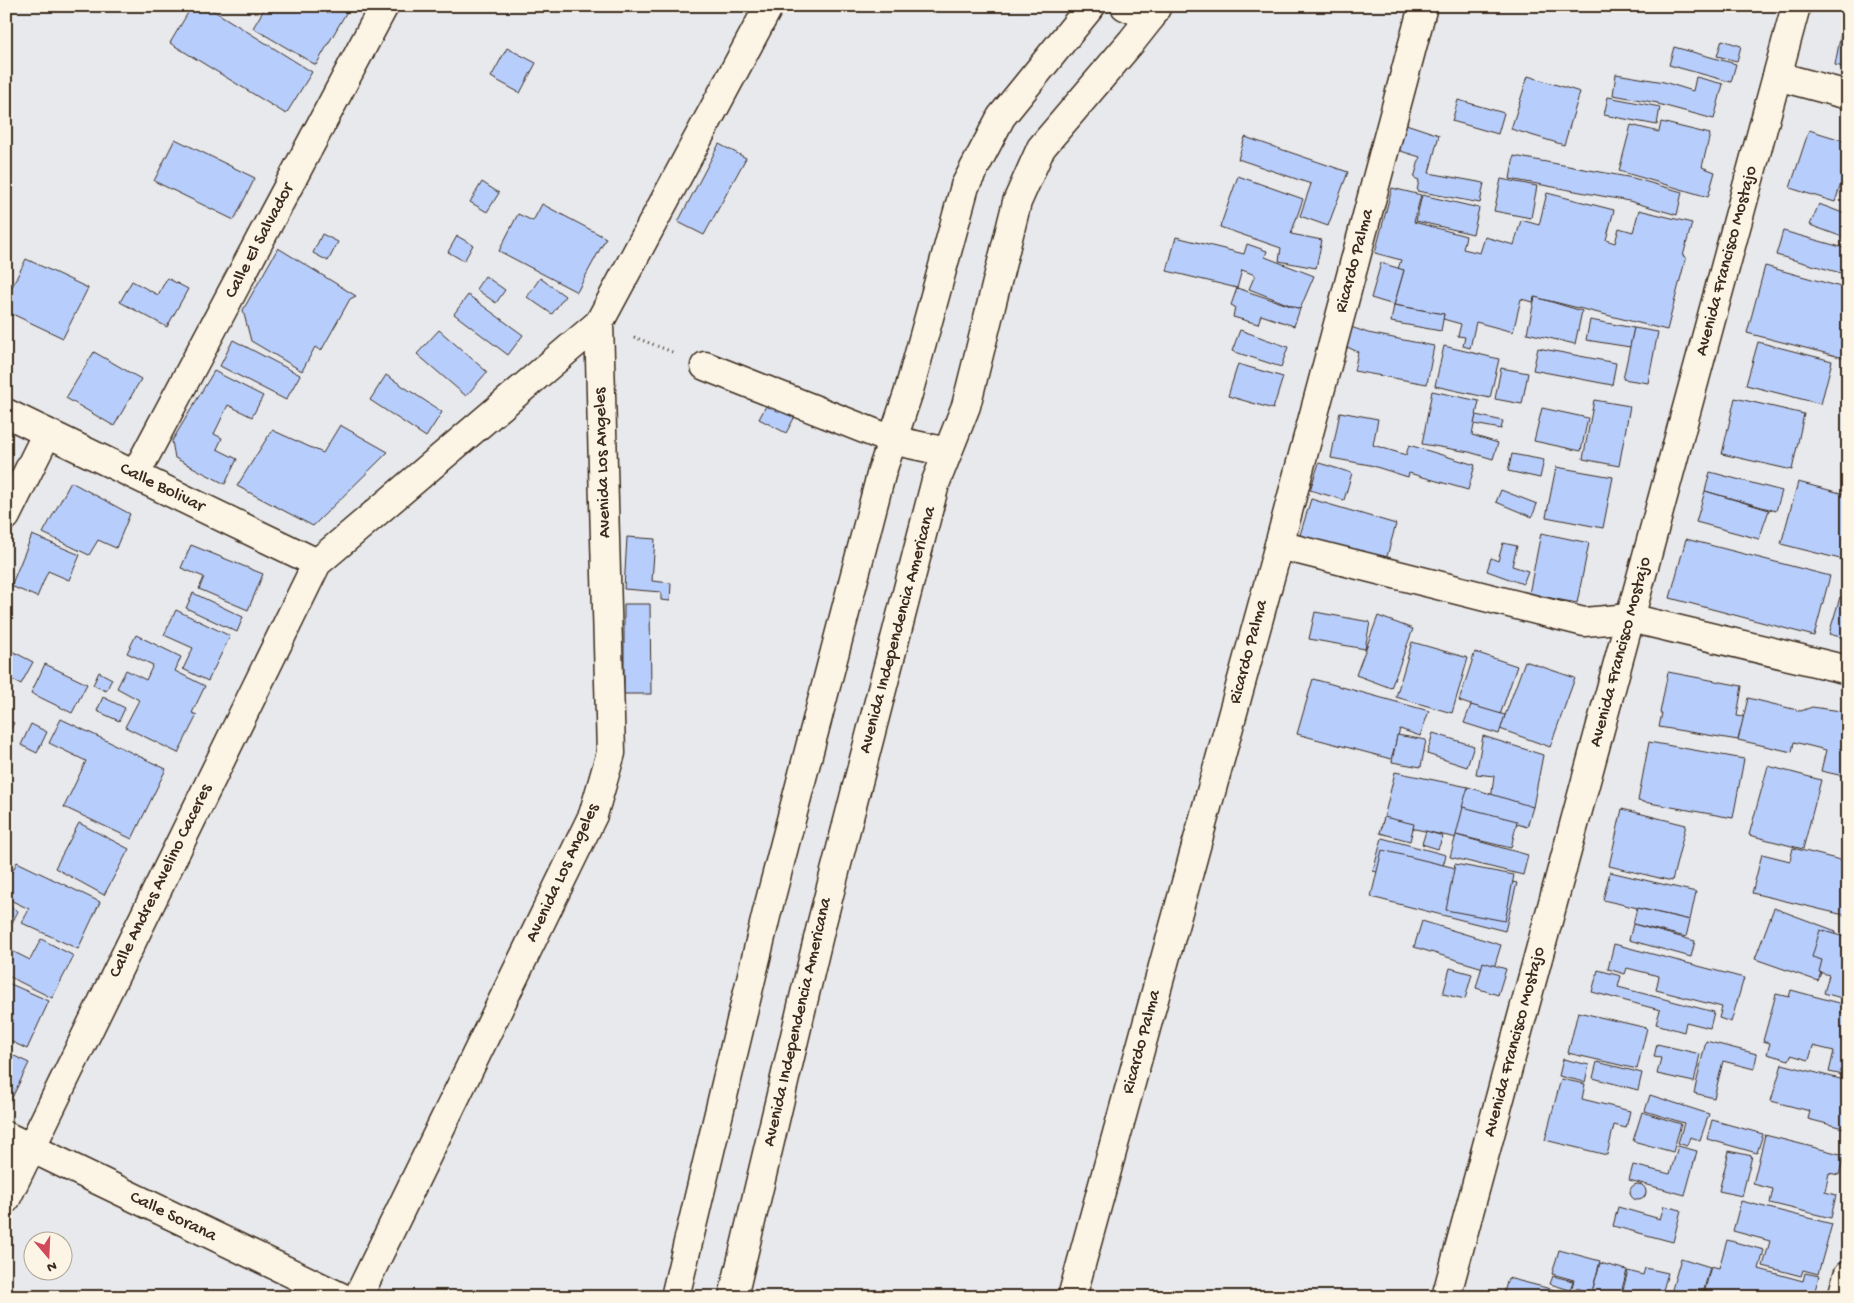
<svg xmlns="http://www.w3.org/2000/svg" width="1854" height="1303" font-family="'Gochi Hand',sans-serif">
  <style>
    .building { fill: #b7cefd; stroke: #3b2a1e }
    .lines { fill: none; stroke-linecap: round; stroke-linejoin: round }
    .minor-casing { stroke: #3b2a1e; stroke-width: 31 }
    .path { stroke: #3b2a1e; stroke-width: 3; stroke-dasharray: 1 4; stroke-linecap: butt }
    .minor { stroke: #fcf5e5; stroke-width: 28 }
    .labels { text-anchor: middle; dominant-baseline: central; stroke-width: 5; stroke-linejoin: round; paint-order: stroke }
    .street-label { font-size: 18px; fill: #3b2a1e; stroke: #fcf5e5 }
  </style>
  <rect width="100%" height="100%" fill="#e7e9ec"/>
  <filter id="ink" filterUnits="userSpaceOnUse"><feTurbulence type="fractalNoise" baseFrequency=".02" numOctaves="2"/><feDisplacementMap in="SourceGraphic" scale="10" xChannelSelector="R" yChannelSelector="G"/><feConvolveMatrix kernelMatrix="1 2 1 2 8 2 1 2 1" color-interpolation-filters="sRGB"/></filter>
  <g filter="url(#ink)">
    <!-- building -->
    <g class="building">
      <polygon points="192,6 206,6 312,72 286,114 170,43"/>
      <polygon points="266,6 350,6 316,65 253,28"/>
      <polygon points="1846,6 1848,6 1848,68 1835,65"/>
      <polygon points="1722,40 1741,46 1737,61 1717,56"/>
      <polygon points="1674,47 1736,64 1731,82 1669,65"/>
      <polygon points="507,48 536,63 520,93 491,77"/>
      <polygon points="1616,74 1664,82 1693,91 1696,77 1723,84 1714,119 1658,104 1658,103 1613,95"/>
      <polygon points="1528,76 1580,92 1564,145 1511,129"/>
      <polygon points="1608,97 1660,107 1657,125 1604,115"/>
      <polygon points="1458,100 1504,113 1498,134 1452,121"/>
      <polygon points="1661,122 1710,134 1702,167 1715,172 1708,197 1619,171 1631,125 1659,132"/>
      <polygon points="1403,123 1439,135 1429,173 1484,183 1480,203 1417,191 1419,180 1414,178 1420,157 1394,149"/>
      <polygon points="1809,130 1848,142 1848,162 1835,202 1790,188"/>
      <polygon points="1245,137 1348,172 1328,226 1300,216 1311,184 1238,159"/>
      <polygon points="175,139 255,178 234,220 154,181"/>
      <polygon points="719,144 746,158 704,235 678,222"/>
      <polygon points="1514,156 1633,178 1682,192 1677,215 1629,201 1510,179"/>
      <polygon points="1238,176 1303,199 1291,234 1322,240 1316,268 1279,261 1281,248 1220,227"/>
      <polygon points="1501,179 1537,186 1531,218 1494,211"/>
      <polygon points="482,182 499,193 487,212 470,202"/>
      <polygon points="1392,188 1421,195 1414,222 1466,236 1463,249 1480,253 1485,237 1514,245 1521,220 1539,225 1547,193 1614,210 1606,240 1615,243 1619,228 1633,232 1639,210 1692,223 1683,256 1686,257 1667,330 1534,297 1533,302 1521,299 1513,332 1476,322 1470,348 1463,346 1465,337 1458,336 1461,324 1443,319 1444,314 1394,305 1404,270 1398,269 1401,260 1375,253"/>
      <polygon points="1422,195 1479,208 1473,234 1416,221"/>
      <polygon points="542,204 606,238 577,292 499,251 518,214 533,221"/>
      <polygon points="1819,204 1848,215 1848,239 1810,225"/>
      <polygon points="1783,231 1848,249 1848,275 1776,255"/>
      <polygon points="322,234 338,242 328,261 313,253"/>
      <polygon points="457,236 473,245 464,261 448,252"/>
      <polygon points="1176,237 1244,254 1247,244 1267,251 1265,257 1314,276 1300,309 1249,289 1255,275 1242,270 1237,288 1167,271"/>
      <polygon points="278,248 356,296 350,299 321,351 315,347 302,371 251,341 243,310"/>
      <polygon points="26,259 88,288 63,338 6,311 6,299"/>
      <polygon points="1381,263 1404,270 1394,305 1371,298"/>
      <polygon points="1765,266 1848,289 1848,359 1747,333"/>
      <polygon points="485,276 505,290 496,303 476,289"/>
      <polygon points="167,278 188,289 167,327 120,302 132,281 158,295"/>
      <polygon points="540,278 565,296 552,314 527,297"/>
      <polygon points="1237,288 1300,309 1294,326 1261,315 1258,324 1233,317 1235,307 1231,305"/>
      <polygon points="468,295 523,335 508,355 454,314"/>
      <polygon points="1535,297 1582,311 1575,344 1527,333"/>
      <polygon points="1394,305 1444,314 1441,331 1391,322"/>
      <polygon points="1590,320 1634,328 1630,347 1586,340"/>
      <polygon points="1351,327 1368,333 1434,346 1427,384 1354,371 1358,352 1345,346"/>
      <polygon points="1634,328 1658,332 1648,383 1623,379"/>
      <polygon points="439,330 487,372 466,396 417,354"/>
      <polygon points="1240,330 1288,347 1281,367 1232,351"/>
      <polygon points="233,340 300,375 286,400 220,366"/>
      <polygon points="1758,342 1832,361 1821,404 1746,385"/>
      <polygon points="1444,346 1499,359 1490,398 1435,386"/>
      <polygon points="1538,348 1616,363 1612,385 1533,370"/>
      <polygon points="94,352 141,379 114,426 66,398"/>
      <polygon points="1238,364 1283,377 1273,409 1228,396"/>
      <polygon points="1501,368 1528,373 1522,404 1495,399"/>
      <polygon points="214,371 263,396 252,417 228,405 214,434 222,438 217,449 237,459 225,484 175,458 172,441"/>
      <polygon points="386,375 442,412 426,437 370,400"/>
      <polygon points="1432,391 1479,401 1472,435 1498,443 1493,459 1469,452 1422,444"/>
      <polygon points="772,395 799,409 786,433 759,419"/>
      <polygon points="1735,398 1804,414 1792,470 1722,454"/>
      <polygon points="1594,400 1630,406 1619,466 1583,459"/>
      <polygon points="1542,408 1588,418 1581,451 1534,441"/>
      <polygon points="1340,412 1378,419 1373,445 1406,455 1409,445 1475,465 1468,490 1409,473 1408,477 1370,465 1331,458"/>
      <polygon points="1476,415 1503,421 1501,429 1474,424"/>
      <polygon points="340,425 388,452 313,526 237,486 272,430 323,453"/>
      <polygon points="1512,454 1544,460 1540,478 1508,471"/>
      <polygon points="1319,463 1352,473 1344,500 1310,490"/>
      <polygon points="1556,467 1613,477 1603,528 1546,517"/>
      <polygon points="1710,472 1782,491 1776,511 1705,491"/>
      <polygon points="71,482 130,514 116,548 98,540 89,555 43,533"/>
      <polygon points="1798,482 1848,495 1848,561 1781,544"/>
      <polygon points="1501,490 1537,504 1532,517 1496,502"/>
      <polygon points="1705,491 1769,510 1759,539 1696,522"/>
      <polygon points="1311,499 1396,524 1386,560 1300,535"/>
      <polygon points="1541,533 1589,543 1577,603 1529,594"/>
      <polygon points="32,535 80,555 69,580 48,571 37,597 11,586"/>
      <polygon points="627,537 655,539 652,581 671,583 670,601 661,600 661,592 624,589"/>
      <polygon points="1686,539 1830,576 1814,636 1670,598"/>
      <polygon points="1503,543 1517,546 1512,566 1528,571 1523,584 1487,571 1491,558 1498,561"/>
      <polygon points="191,545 263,574 248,610 199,589 204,577 181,568"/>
      <polygon points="193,593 243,617 237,632 186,608"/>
      <polygon points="1840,597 1848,599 1848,639 1829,634"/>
      <polygon points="624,604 650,604 651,694 624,694"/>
      <polygon points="176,610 230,636 208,681 183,669 193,648 164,635"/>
      <polygon points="1315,612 1370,622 1365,649 1309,639"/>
      <polygon points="1378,616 1413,629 1391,688 1356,675"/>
      <polygon points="136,635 181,657 175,671 205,686 192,713 197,715 178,753 125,727 139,700 117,688 126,670 146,680 153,665 127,653"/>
      <polygon points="1412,642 1468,658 1452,713 1396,697"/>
      <polygon points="6,648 33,662 21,684 6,677"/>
      <polygon points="1475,652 1517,666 1500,715 1459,701"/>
      <polygon points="1525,661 1575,678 1550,747 1500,729"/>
      <polygon points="45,664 87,684 72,713 31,693"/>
      <polygon points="99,672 112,679 106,691 93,685"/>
      <polygon points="1668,672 1742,686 1737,716 1744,717 1738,740 1659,727 1662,713 1660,713"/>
      <polygon points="1313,679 1429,711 1420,736 1400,729 1391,759 1297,734"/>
      <polygon points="103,697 125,708 119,721 97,711"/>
      <polygon points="1748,698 1801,711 1812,707 1848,712 1848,777 1821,771 1826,750 1794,742 1792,752 1738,740"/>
      <polygon points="1471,705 1505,715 1499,734 1464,723"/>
      <polygon points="6,719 14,723 6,737"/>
      <polygon points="61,719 166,769 132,839 64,807 86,761 49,743"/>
      <polygon points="31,724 47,732 37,753 21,745"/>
      <polygon points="1433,733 1474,746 1467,767 1427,754"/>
      <polygon points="1397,735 1426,740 1421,767 1392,762"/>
      <polygon points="1483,736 1543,755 1533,807 1491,800 1494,776 1476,774"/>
      <polygon points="1649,742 1744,759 1733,818 1638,801"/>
      <polygon points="1768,766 1821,780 1803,849 1749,835"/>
      <polygon points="1395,772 1468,787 1457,838 1383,822"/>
      <polygon points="1468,787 1533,807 1527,827 1462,807"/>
      <polygon points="1463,807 1517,821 1511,848 1456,835"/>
      <polygon points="1622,809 1686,825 1672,881 1609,866"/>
      <polygon points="1384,817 1414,824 1410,841 1380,833"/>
      <polygon points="79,823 129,849 104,895 55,868"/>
      <polygon points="1426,831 1443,836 1438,849 1422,844"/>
      <polygon points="1456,835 1528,855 1523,875 1450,857"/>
      <polygon points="1382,838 1446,855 1437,887 1373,871"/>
      <polygon points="1793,848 1848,862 1848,916 1752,893 1762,854 1790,861"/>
      <polygon points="1382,850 1517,883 1505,931 1371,897"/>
      <polygon points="17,862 100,902 78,949 22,923 29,909 6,898 6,884"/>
      <polygon points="1455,864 1514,875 1505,921 1446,910"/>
      <polygon points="1610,872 1696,892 1690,920 1603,900"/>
      <polygon points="6,905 18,911 6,935"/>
      <polygon points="1637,908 1690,920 1686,937 1633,924"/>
      <polygon points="1774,908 1836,931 1818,981 1755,959"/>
      <polygon points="1422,921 1501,945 1493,971 1414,947"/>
      <polygon points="1633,924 1695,941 1691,957 1629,940"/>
      <polygon points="1820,930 1848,938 1848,1000 1824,993 1829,975 1819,972 1822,960 1812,957"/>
      <polygon points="41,939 74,956 52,998 6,975 6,948 30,960"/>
      <polygon points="1614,944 1744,978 1731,1022 1719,1018 1722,1007 1656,990 1659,976 1627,968 1625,974 1608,969"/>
      <polygon points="1483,962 1506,969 1498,995 1476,988"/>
      <polygon points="1450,968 1472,974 1465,999 1443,994"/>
      <polygon points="1598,970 1621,976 1618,987 1714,1012 1710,1028 1686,1022 1684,1032 1656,1024 1660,1010 1592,992"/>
      <polygon points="6,982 49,1001 27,1049 6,1039"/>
      <polygon points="1791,990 1843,1004 1841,1012 1848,1014 1848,1076 1829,1072 1834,1051 1813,1046 1809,1060 1791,1055 1789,1060 1767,1054 1770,1043 1763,1041 1776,994 1789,997"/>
      <polygon points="1578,1012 1647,1028 1637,1069 1568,1053"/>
      <polygon points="1706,1041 1757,1054 1754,1069 1723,1061 1714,1098 1694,1093"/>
      <polygon points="1657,1044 1700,1054 1694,1082 1657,1074 1661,1058 1654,1057"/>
      <polygon points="6,1052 29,1063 6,1110"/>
      <polygon points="1563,1059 1589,1065 1585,1082 1559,1076"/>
      <polygon points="1597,1062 1642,1073 1638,1090 1593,1078"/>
      <polygon points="1782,1064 1848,1081 1847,1129 1808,1119 1810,1111 1771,1101"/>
      <polygon points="1561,1079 1585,1084 1582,1099 1630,1111 1626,1128 1614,1125 1607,1155 1545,1140"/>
      <polygon points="1650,1095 1709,1114 1700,1140 1690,1137 1687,1146 1678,1143 1684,1123 1645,1111"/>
      <polygon points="1642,1112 1681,1124 1673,1152 1633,1141"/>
      <polygon points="1712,1120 1763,1134 1757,1153 1707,1139"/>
      <polygon points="1765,1135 1844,1155 1839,1175 1829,1173 1825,1192 1836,1195 1831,1218 1770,1203 1773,1189 1753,1184"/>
      <polygon points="1678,1146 1697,1151 1685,1195 1629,1180 1633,1165 1670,1174"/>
      <polygon points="1729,1151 1752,1156 1742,1196 1719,1191"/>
      <circle cx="1638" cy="1192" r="8"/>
      <polygon points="1741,1201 1832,1224 1818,1274 1803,1270 1801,1276 1763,1266 1770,1241 1733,1231"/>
      <polygon points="1664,1206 1681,1210 1673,1242 1613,1226 1618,1207 1660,1219"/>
      <polygon points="1727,1240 1764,1250 1759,1269 1803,1281 1805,1273 1819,1276 1813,1297 1714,1297 1704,1294 1711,1266 1719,1268"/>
      <polygon points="1559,1250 1600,1261 1592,1292 1572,1287 1574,1280 1552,1274"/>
      <polygon points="1681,1258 1710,1267 1702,1297 1683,1297 1671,1293"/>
      <polygon points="1600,1263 1627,1270 1620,1297 1611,1297 1592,1292"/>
      <polygon points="1645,1268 1668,1273 1661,1297 1621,1297 1628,1271 1643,1275"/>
      <polygon points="1553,1276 1573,1281 1570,1290 1550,1284"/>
      <polygon points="1508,1278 1582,1297 1503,1297"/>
    </g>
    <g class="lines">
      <defs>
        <g id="minor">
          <polyline points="1125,6 1151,17"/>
          <polyline points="1777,76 1848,95"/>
          <polyline points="705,366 892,440 947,452"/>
          <polyline points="6,413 317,563"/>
          <polyline points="135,475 384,6"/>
          <polyline points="6,516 47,433"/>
          <polyline points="1279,545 1584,622 1630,618 1848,670"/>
          <polyline points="6,1136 341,1297"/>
          <polyline points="6,1199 317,563 599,323 769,6"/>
          <polyline points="358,1297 593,815 611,753 599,323"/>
          <polyline points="675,1297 767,912 882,471 908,394 965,186 1001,117 1091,6"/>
          <polyline points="733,1297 822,922 935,484 966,406 1017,202 1041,148 1132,41 1151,17 1157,6"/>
          <polyline points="1072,1297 1279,545 1423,6"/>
          <polyline points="1446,1297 1796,6"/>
          <polyline points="1842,1297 1848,1275"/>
        </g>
      </defs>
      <!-- minor casing -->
      <use href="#minor" class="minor-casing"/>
      <!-- path -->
      <polyline class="path" points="634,337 675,353"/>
      <!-- minor -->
      <use href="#minor" class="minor"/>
    </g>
  </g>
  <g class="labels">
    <!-- street labels -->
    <g class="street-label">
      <text transform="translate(260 241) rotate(-62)">Calle El Salvador</text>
      <text transform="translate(1355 261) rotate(-75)">Ricardo Palma</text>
      <text transform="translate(1727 261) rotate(-75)">Avenida Francisco Mostajo</text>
      <text transform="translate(603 463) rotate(-92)">Avenida Los Angeles</text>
      <text transform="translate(162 488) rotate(26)">Calle Bolivar</text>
      <text transform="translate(898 630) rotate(-75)">Avenida Independencia Americana</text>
      <text transform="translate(1249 652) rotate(-75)">Ricardo Palma</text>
      <text transform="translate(1621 652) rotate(-75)">Avenida Francisco Mostajo</text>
      <text transform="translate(563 873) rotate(-65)">Avenida Los Angeles</text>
      <text transform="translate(161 881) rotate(-64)">Calle Andres Avelino Caceres</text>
      <text transform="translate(798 1022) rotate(-77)">Avenida Independencia Americana</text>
      <text transform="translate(1142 1042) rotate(-75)">Ricardo Palma</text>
      <text transform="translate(1515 1042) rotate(-75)">Avenida Francisco Mostajo</text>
      <text transform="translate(173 1217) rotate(26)">Calle Sorana</text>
    </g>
  </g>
  <!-- margin -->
  <rect width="1854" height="1303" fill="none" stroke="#fcf5e5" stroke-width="25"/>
  <rect x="12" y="12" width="1829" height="1278" fill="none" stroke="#3b2a1e" stroke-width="2" filter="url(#ink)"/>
  <!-- north arrow -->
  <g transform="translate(48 1256) rotate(161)"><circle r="24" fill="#fcf5e5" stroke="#afa495"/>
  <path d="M0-4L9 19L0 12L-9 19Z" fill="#d1495b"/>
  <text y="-8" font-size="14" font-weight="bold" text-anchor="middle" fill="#3b2a1e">N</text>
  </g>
</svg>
